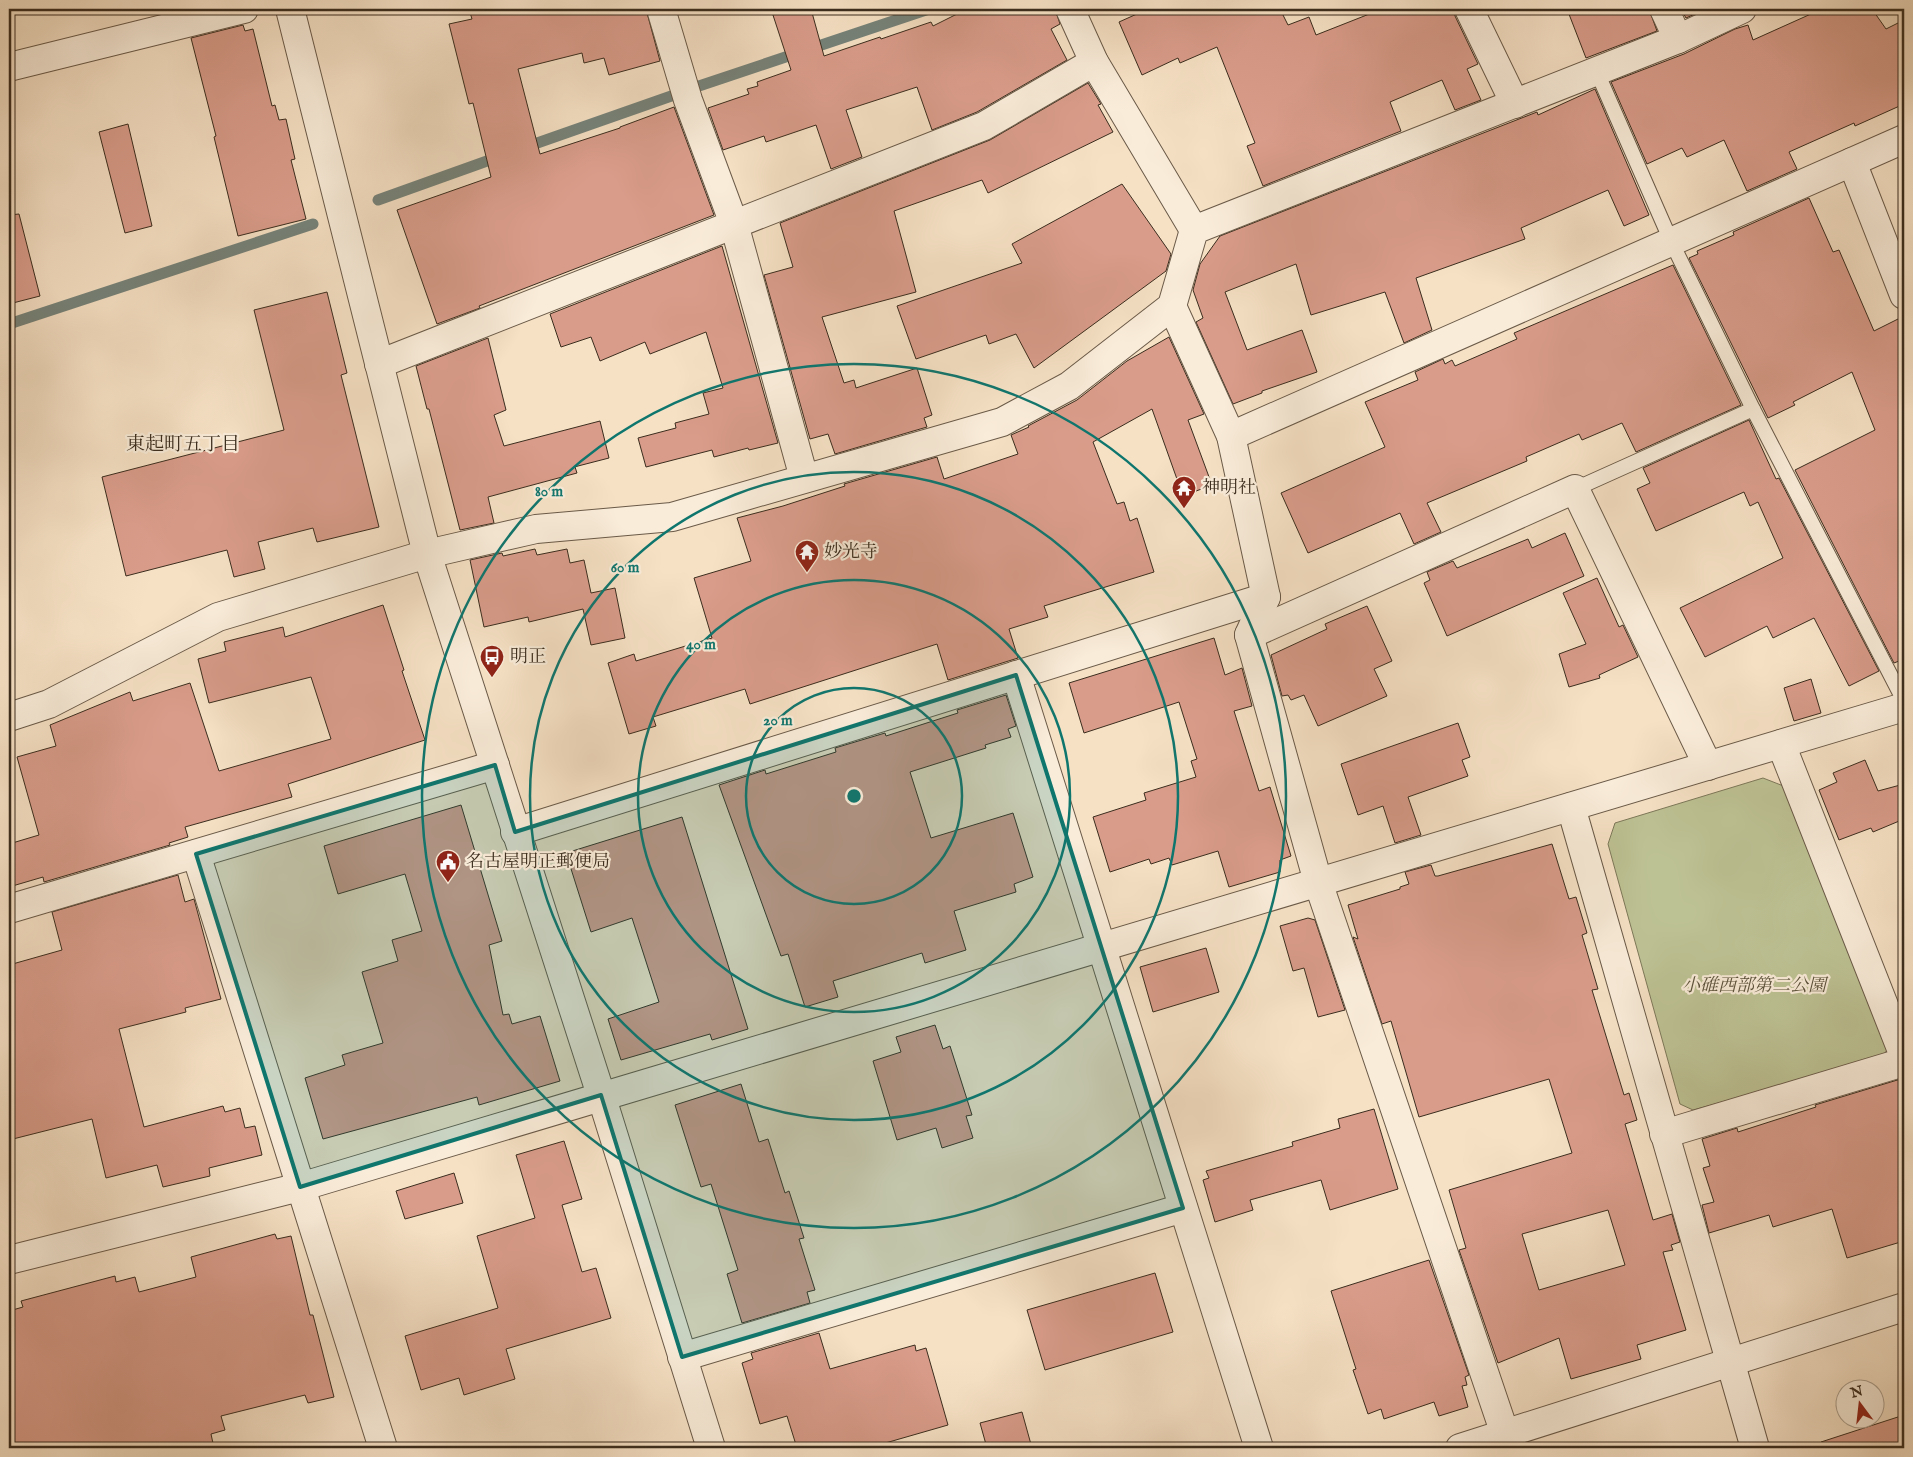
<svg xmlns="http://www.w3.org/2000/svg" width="1913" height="1457" font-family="'IM FELL English','Noto Serif JP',serif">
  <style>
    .green { fill: #bdc294; stroke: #7c7859 }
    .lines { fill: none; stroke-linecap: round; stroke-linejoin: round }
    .stream { stroke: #76837a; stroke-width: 11 }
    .building { fill: #d99c8a; stroke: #3b2d1e; fill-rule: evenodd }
    .service-casing { stroke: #6a5a48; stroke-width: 16 }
    .minor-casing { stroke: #6a5a48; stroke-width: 30 }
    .tertiary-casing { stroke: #6a5a48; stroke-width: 30 }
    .service { stroke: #f9ecd9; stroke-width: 14 }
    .minor { stroke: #f9ecd9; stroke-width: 28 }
    .tertiary { stroke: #f9ecd9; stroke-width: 28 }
    .marked { fill: #0f766e; fill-opacity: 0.2; stroke: #0f766e; stroke-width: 4; stroke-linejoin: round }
    .ring { fill: none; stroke: #0f766e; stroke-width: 2.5 }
    .labels { text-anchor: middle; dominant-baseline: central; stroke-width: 4.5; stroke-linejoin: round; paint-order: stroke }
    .poi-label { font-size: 18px; fill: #3b2d1e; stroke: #f9ecd9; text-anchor: start }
    .park-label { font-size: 18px; font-style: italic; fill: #5c523c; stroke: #f9ecd9 }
    .neighbourhood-label { font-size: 19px; fill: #3b2d1e; stroke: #f9ecd9 }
    .centre { fill: #0f766e; stroke: #f9ecd9; stroke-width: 2.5 }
    .ring-label { font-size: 15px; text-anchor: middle; font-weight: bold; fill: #0f766e; stroke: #f9ecd9; stroke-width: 4.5; stroke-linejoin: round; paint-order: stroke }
  </style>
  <rect width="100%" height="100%" fill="#f6e1c5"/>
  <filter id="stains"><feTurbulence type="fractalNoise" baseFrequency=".004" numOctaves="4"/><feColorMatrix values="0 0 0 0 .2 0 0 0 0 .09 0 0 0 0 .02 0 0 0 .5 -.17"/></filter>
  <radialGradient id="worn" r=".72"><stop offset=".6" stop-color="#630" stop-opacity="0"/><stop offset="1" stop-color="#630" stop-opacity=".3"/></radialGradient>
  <!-- green -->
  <polygon class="green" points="1763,778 1786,787 1888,1048 1882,1058 1693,1110 1680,1104 1608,844 1615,823"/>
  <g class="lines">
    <!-- stream -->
    <g class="stream">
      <polyline points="693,88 929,9"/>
      <polyline points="523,148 677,94"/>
      <polyline points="378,200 501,156"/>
      <polyline points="9,324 313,224"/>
    </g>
  </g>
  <!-- building -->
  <g class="building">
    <polygon points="469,9 646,9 660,61 609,75 604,58 584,63 582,53 518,69 540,154 620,128 620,127 674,107 714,215 479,306 480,308 437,324 397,210 491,177 473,103 469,104 449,24 472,19"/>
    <polygon points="771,9 811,9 824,56 880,37 881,39 931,22 933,26 967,9 1055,9 1060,24 1051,29 1067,60 977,112 932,130 917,87 846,110 862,157 831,169 816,125 766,142 764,136 723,150 708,108 749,94 747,89 758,86 757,82 791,70"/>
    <polygon points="1148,9 1280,9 1288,25 1309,17 1316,35 1382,9 1454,9 1455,16 1478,64 1467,69 1481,100 1455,110 1442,80 1390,102 1401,131 1263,186 1247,146 1255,143 1217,47 1180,63 1178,58 1142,75 1119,22"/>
    <polygon points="1567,9 1649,9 1657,31 1586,58"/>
    <polygon points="1681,9 1706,9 1686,18"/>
    <polygon points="1822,9 1872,9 1886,29 1904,20 1904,104 1855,126 1854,123 1789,152 1797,169 1747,191 1724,140 1687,157 1682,148 1647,164 1611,82 1684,54 1735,29 1748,25 1753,40"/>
    <polygon points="243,25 245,31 253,29 272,106 275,105 279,120 286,119 295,159 291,160 306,219 238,236 214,137 216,136 191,38"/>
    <polygon points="1088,83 1101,104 1098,105 1113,132 988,193 982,180 894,211 916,292 822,317 844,383 854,380 856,388 917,368 932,415 924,418 927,427 835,454 828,434 810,439 764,275 793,267 780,223 990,140"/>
    <polygon points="1595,89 1649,215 1624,226 1608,190 1521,228 1525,239 1416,278 1432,330 1404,343 1385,292 1311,315 1296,264 1225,292 1247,350 1302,330 1317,372 1262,391 1262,393 1233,404 1196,322 1203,318 1193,290 1200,264 1220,236 1537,112 1538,115"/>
    <polygon points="128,124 152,226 125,233 99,132"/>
    <polygon points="1122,184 1171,254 1166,271 1034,368 1016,334 989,344 986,335 916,359 897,306 1022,263 1012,244"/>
    <polygon points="1809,198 1833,252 1839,250 1874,331 1904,316 1904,659 1894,663 1795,470 1875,430 1852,372 1793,402 1795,405 1768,418 1689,258 1698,254 1697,251 1734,235 1733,232"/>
    <polygon points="19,214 40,296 9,304 9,215"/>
    <polygon points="722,246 778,443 749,450 748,448 714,457 712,450 646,467 638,438 676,428 675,423 709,414 703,393 723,388 706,332 650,354 645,342 600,361 591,337 561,347 550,314"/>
    <polygon points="1673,265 1741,405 1636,452 1622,423 1582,440 1579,434 1526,457 1527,461 1427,503 1441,532 1414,544 1400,513 1308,553 1281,493 1385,447 1365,402 1418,380 1415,372 1443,359 1445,364 1452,360 1455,366 1517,339 1514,333"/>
    <polygon points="327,292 347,373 341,375 379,527 317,542 313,528 258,542 265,569 234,577 227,550 126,576 102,477 284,430 254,310"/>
    <polygon points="1169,337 1204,414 1188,420 1212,485 1183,496 1152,409 1093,442 1117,504 1124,502 1130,521 1137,518 1154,572 1044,606 1048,617 1009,629 1018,658 948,680 937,644 750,704 745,689 653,717 656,726 629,734 608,663 634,654 636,661 712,638 694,578 751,561 737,518 783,506 845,486 844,484 937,457 944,479 1018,454 1011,435 1029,427 1028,426 1077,400 1127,361"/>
    <polygon points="488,338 506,410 494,415 504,446 600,421 609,458 578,466 575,467 577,473 488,497 494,523 460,530 429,409 427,409 416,366"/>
    <polygon points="1749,420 1776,479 1779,478 1879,671 1849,686 1814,618 1773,638 1767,626 1705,657 1680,608 1783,558 1758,502 1750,506 1744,492 1656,531 1637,489 1650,483 1643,468"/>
    <polygon points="1565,533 1584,576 1447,636 1424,583 1430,580 1427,572 1453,561 1457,568 1528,539 1532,548"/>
    <polygon points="535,549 537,555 567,549 570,563 584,560 591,593 615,588 625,638 591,645 583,609 529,622 528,617 484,627 470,560 502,553 503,556"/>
    <polygon points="1597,578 1619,627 1623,625 1638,657 1599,675 1600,678 1569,687 1559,654 1586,644 1563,593"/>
    <polygon points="383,605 404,670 402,671 425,740 288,784 292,797 185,827 188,837 169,843 170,845 44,882 43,877 9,887 9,844 39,835 17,757 56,746 50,725 130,692 133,701 190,683 219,771 331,739 311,677 209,703 198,659 226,651 224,642 283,627 285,637"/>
    <polygon points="1367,606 1392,661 1374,669 1387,696 1318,726 1304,695 1291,700 1288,695 1282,696 1271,655 1327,629 1325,624"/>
    <polygon points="1214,638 1225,675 1242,668 1252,706 1234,711 1259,791 1270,787 1291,856 1280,860 1280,872 1229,887 1218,851 1172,865 1169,858 1151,864 1149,859 1110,872 1093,817 1146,800 1144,793 1196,777 1191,761 1197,759 1179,702 1084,733 1069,683"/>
    <polygon points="1811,679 1821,713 1794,721 1784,688"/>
    <polygon points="1006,695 1016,726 1008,729 1011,737 985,745 986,748 910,772 931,838 1013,813 1033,877 1014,884 1016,892 954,911 966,950 925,963 922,953 833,981 838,997 805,1007 788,954 781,956 719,785 765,770 766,774 836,752 835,748 885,733 886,736 958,713 957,710"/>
    <polygon points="1458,723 1470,757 1462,760 1468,776 1408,797 1421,835 1395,843 1383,806 1358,815 1341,764"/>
    <polygon points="1865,760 1878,791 1904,784 1904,819 1873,832 1871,828 1839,840 1819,790 1837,782 1833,773"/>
    <polygon points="461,805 502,941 489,945 503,1015 509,1014 512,1024 540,1016 560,1081 479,1105 477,1097 323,1139 305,1078 345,1065 342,1055 383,1043 362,972 398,961 392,940 422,931 405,874 338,894 324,846"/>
    <polygon points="682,817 748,1029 712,1040 710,1034 621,1060 608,1019 659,1002 632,918 591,932 566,853"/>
    <path d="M1552,844L1569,899L1576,897L1587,933L1582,935L1598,989L1592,990L1624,1095L1629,1093L1637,1120L1625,1124L1653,1220L1672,1214L1680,1242L1671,1245L1673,1250L1663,1252L1686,1330L1637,1345L1641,1359L1571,1379L1559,1338L1498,1363L1459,1250L1466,1248L1449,1190L1572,1153L1549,1079L1419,1117L1391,1021L1382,1024L1353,937L1358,939L1348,905L1400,889V887L1409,884L1405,872L1431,865L1435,876H1438ZM1608,1210L1625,1265L1539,1290L1522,1234Z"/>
    <polygon points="178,875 185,902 194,899 221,999 185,1008 186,1012 119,1029 144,1127 223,1106 225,1112 240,1108 245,1128 255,1126 262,1155 209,1168 210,1176 163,1187 157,1165 106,1178 92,1119 9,1140 9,965 62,950 52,912"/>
    <polygon points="1308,918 1315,920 1345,1010 1318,1017 1304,968 1293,971 1280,926"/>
    <polygon points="1206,948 1219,992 1153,1012 1140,967"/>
    <polygon points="935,1025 943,1049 950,1046 972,1115 966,1116 973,1138 942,1148 936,1128 897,1140 873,1061 901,1052 896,1037"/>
    <polygon points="1904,1078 1904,1241 1847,1258 1832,1209 1773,1227 1769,1215 1709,1233 1702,1205 1714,1202 1703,1168 1710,1166 1702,1139 1737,1128 1738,1132 1816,1107 1815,1105"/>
    <polygon points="741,1084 759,1142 768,1139 785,1193 789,1191 804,1238 799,1239 815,1290 807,1292 810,1303 742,1323 727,1274 738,1270 711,1184 701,1187 675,1105"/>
    <polygon points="1374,1109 1398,1189 1330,1210 1321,1180 1250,1200 1253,1210 1215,1222 1203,1180 1209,1178 1206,1171 1293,1146 1292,1142 1340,1128 1338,1119"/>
    <polygon points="564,1141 582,1199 562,1205 582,1272 596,1268 611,1318 506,1349 515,1379 464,1395 459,1378 421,1390 405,1336 498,1308 477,1236 535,1218 516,1155"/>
    <polygon points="454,1173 463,1203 405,1219 396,1191"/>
    <polygon points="275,1234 277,1239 291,1236 310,1315 313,1315 334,1397 308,1403 305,1395 221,1416 225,1430 211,1434 214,1448 13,1448 9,1431 9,1311 23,1307 21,1301 115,1276 116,1282 135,1277 139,1292 196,1277 191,1257"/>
    <polygon points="1429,1260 1469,1375 1465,1377 1467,1385 1462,1386 1468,1407 1439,1416 1434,1402 1384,1419 1381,1409 1368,1414 1353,1370 1356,1369 1331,1291"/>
    <polygon points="1155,1273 1173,1332 1045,1370 1027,1310"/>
    <polygon points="819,1333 830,1369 915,1345 916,1351 926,1348 948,1425 868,1448 797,1448 787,1416 760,1424 742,1363 753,1359 751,1353"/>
    <polygon points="1022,1412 1032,1448 987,1448 980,1423"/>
    <polygon points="1904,1415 1904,1448 1822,1448 1821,1442"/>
  </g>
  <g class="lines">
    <defs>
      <g id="service">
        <polyline points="1597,72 1671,241 1753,409 1904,701"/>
        <polyline points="1575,489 1753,409"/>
      </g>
      <g id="minor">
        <polyline points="661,9 688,100 734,224 804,478"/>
        <polyline points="1070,9 1094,62 1194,230"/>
        <polyline points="1469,9 1515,104"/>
        <polyline points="1664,9 1678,39"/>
        <polyline points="9,67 244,9"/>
        <polyline points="1852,162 1904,295"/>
        <polyline points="1172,306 1231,436 1266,597 1249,635 1318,882 1505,1434"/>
        <polyline points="379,364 984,126 1094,62"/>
        <polyline points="1231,436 1904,139"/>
        <polyline points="1249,635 1575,489 1708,766"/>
        <polyline points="1016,675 1259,1448"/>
        <polyline points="9,717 49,704 218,617 427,554 536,529 672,517 1002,422 1069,386 1172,306 1194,230 1678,39 1742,9"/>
        <polyline points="1781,744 1904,1056"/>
        <polyline points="1571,807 1755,1448"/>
        <polyline points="515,832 1266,597"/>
        <polyline points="196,854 383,1448"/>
        <polyline points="9,909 495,765"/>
        <polyline points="1664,1134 1904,1062"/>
        <polyline points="9,1260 300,1187 1904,707"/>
        <polyline points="682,1357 1183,1208"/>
      </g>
      <g id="tertiary">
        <polyline points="290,9 427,554 601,1095 711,1448"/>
        <polyline points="1460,1448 1904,1307"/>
      </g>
    </defs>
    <!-- service casing -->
    <use href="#service" class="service-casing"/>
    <!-- minor casing -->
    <use href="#minor" class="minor-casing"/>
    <!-- tertiary casing -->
    <use href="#tertiary" class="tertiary-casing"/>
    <!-- service -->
    <use href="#service" class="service"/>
    <!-- minor -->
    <use href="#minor" class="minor"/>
    <!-- tertiary -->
    <use href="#tertiary" class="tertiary"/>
  </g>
  <!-- marked area -->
  <path class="marked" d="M1016,675L1183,1208L682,1357L601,1095L300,1187L196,854L495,765L515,832Z"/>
  <!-- distance rings -->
  <g class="ring">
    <circle cx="854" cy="796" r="108"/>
    <circle cx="854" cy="796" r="216"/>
    <circle cx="854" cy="796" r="324"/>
    <circle cx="854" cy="796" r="432"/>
  </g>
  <!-- icons -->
  <defs>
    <symbol id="temple-pin" viewBox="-11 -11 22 30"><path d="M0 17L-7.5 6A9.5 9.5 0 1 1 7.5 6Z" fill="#8f2418" stroke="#f9ecd9"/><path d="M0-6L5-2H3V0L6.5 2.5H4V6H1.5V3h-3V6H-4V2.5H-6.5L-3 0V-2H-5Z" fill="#fff"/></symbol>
    <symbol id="bus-pin" viewBox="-11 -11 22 30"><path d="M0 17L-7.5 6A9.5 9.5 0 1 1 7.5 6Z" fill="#8f2418" stroke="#f9ecd9"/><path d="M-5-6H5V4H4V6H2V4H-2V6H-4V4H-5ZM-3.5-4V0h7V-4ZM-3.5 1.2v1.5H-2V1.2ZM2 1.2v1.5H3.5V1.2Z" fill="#fff"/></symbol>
    <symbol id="civic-pin" viewBox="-11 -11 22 30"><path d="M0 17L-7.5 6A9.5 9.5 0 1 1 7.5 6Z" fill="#8f2418" stroke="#f9ecd9"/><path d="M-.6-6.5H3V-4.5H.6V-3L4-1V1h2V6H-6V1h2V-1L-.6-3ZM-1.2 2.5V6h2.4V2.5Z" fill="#fff"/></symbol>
  </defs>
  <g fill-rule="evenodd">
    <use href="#temple-pin" x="1170" y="474" width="28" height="38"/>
    <use href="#temple-pin" x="793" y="538" width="28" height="38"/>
    <use href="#bus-pin" x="478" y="643" width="28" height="38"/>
    <use href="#civic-pin" x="434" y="848" width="28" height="38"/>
  </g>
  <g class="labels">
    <!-- poi labels -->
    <g class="poi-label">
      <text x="1202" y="488">神明社</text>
      <text x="824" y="552">妙光寺</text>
      <text x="510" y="657">明正</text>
      <text x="466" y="862">名古屋明正郵便局</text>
    </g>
    <!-- park labels -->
    <g class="park-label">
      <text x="1754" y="986">小碓西部第二公園</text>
    </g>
    <!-- neighbourhood labels -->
    <g class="neighbourhood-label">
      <text x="183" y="445">東起町五丁目</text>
    </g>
  </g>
  <circle cx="854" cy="796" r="8" class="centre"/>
  <g class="ring-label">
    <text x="549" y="496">80 m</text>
    <text x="625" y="572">60 m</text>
    <text x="701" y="649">40 m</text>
    <text x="778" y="725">20 m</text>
  </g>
  <!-- margin -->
  <rect width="1913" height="1457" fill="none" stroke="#f6e1c5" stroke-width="30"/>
  <rect x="10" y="10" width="1893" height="1437" fill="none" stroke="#3b2d1e" stroke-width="2.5"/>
  <rect x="15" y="15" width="1883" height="1427" fill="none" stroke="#3b2d1e"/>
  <!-- north arrow -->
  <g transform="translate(1860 1404) rotate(345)"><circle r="24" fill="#f9ecd9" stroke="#ada08e"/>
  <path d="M0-4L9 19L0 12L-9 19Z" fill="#8f2418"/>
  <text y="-8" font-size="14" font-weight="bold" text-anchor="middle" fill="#3b2d1e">N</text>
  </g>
  <rect width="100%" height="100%" filter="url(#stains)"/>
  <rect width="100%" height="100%" fill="url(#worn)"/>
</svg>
